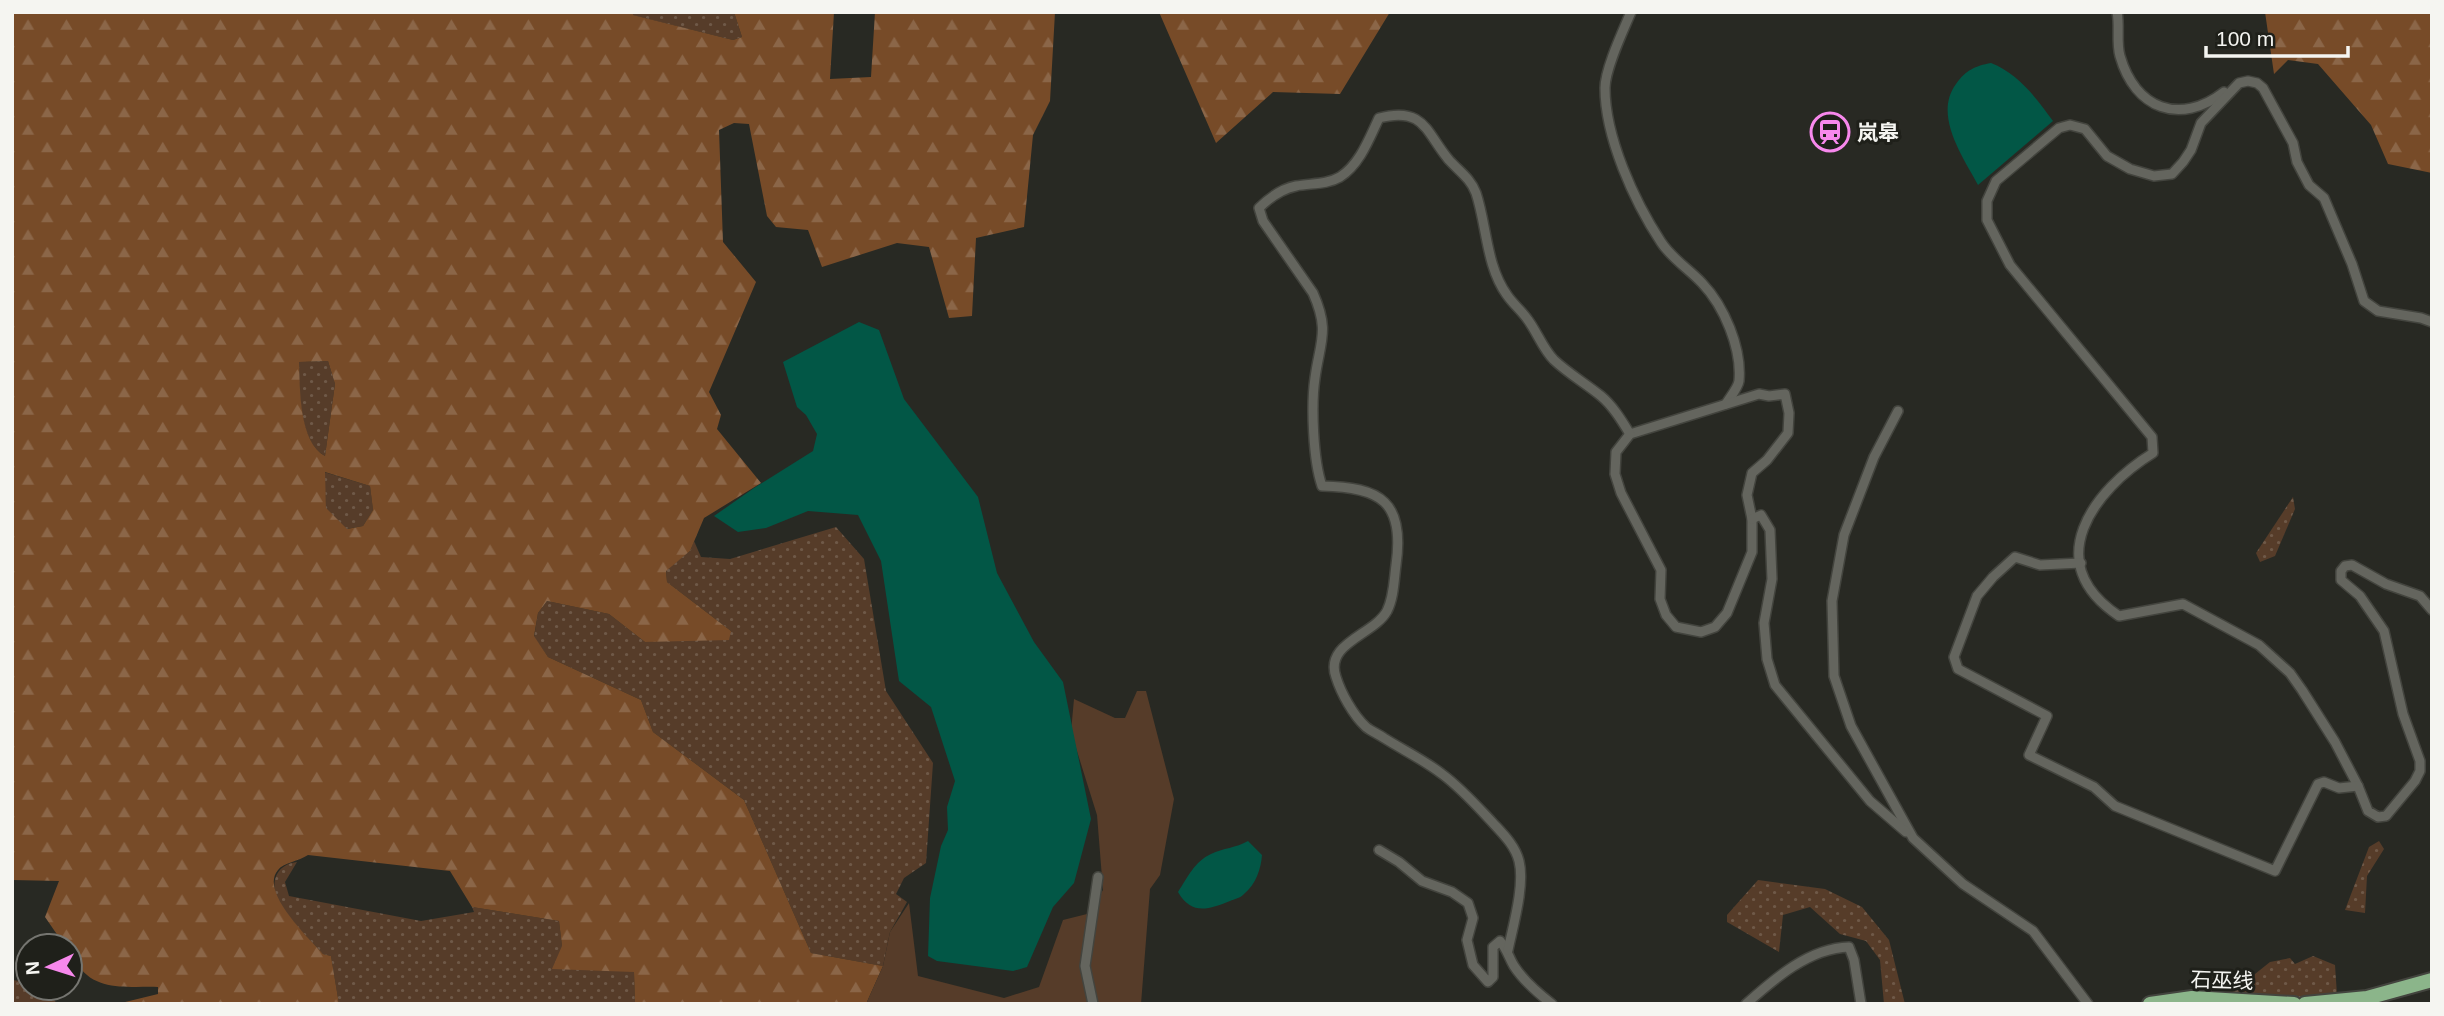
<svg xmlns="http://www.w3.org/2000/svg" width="2444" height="1016" font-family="Helvetica,'Noto Sans SC',sans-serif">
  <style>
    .grass { fill: url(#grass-dots) }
    .forest { fill: url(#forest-firs); fill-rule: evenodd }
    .green { fill: #563c29 }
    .water { fill: #025746 }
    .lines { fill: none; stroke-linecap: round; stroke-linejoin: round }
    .minor-casing { stroke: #43443e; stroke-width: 12 }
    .trunk-casing { stroke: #43443e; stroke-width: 18 }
    .minor { stroke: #64655e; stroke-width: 9 }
    .trunk { stroke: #8bb58a; stroke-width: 14 }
    .labels { text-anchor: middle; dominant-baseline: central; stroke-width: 6; stroke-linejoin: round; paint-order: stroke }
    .poi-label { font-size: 21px; font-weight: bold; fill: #f5f5f1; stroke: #1f201a; text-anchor: start }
    .street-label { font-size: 21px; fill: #f5f5f1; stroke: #1f201a }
  </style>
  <defs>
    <pattern id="grass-dots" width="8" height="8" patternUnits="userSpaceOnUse" patternTransform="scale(1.75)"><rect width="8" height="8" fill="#563c29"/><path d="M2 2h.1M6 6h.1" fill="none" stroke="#6f5948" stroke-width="1.8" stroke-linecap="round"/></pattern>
    <pattern id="forest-firs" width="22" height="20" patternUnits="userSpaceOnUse" patternTransform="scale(1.75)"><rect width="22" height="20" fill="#774b28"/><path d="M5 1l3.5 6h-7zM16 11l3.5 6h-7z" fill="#8b6648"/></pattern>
  </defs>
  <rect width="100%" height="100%" fill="#282923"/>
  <!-- grass -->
  <g class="grass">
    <polygon points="633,12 734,12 742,37 733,40 632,15"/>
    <path d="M328,361L335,384L325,456C298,441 300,389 298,362Z"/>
    <polygon points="324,472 370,486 373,510 363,526 346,529 326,509"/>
    <polygon points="2293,497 2295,509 2275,556 2260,562 2256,553"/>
    <polygon points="836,527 864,559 886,691 933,763 926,863 904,878 896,894 907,902 890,932 883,966 811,953 744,800 653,732 641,700 548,657 534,637 538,613 547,601 609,614 645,642 731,631 667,582 666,570 690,551 694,541 701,557 730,559"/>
    <polygon points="2379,841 2384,849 2367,876 2365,913 2345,910 2369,847"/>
    <path d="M297,862L285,882L289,896L421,921L474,912L472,907L559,921L562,946L634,972L635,1004H339L331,956L323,954C309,939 294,924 282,908C269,889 272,865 297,862Z"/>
    <polygon points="1758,880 1825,889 1862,907 1889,940 1905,1004 1884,1004 1880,960 1866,941 1840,934 1810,907 1783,915 1779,952 1727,922 1727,915"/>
    <polygon points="2313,956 2335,965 2337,995 2301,999 2199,996 2211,978 2250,978 2270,962 2290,958 2295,964"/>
    <polygon points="12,980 28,982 28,988 46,988 57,1004 12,1004"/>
  </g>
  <!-- forest -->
  <g class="forest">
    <path d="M12,12L234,14L238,12H633V15L733,40L742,37L734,12H834L830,79L871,77L875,12H1055L1050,101L1033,135L1024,227L976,238L972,316L949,318L929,247L897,243L822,267L808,230L776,227L767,216L749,124L734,123L719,130L723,242L756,282L709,392L721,415L717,429L761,483L704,518L690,551L666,571L667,582L731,631L729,640L645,642L609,614L547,601L538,613L534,636L548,657L641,700L653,732L744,800L811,953L883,966L866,1004H635L634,972L552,969L562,946L559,921L472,907L450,871L308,855C299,861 283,863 278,870C259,892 309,938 323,954L331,956L339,1004H117L158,994V987C131,986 96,992 79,966C74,959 70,955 70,946H65L45,917L59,881L12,880ZM328,361L335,384L325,456C299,442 300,389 299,362ZM325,472L370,486L373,510L363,526L347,529L326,508Z"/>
    <polygon points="1159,12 1390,12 1340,94 1273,92 1216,143"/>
    <polygon points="2265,12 2432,12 2432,173 2388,164 2371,125 2318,64 2288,60 2274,74"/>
  </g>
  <!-- green -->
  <polygon class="green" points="1137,691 1146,691 1174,799 1160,875 1150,889 1141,1004 866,1004 883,966 890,932 909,903 918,976 1004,998 1039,987 1063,920 1087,914 1103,890 1097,815 1071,732 1074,699 1115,718 1125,718"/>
  <!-- water -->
  <g class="water">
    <path d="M1991,63C2019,74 2036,98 2053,121L1978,185C1963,157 1933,115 1956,84C1966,70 1975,66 1991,63Z"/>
    <polygon points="859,322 879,330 904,399 978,497 997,573 1034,642 1063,682 1091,819 1074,883 1053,907 1027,967 1013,971 937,961 928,956 930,898 941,846 948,830 947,807 955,781 931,707 899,681 881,561 858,515 808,511 766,528 738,532 714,516 754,488 813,451 817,434 806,415 797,407 783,362"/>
    <path d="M1248,841L1262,855C1261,869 1256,884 1244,894C1241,898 1234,899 1230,901C1208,910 1191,915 1178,892C1187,878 1195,861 1211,854C1223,848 1236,848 1248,841Z"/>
  </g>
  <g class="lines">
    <defs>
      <g id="minor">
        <path d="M1631,12C1623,31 1605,69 1605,88C1605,137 1634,201 1661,242C1671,258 1689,269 1702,283C1724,306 1742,348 1739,381C1738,388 1730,397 1726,404"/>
        <path d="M2117,12C2120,26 2116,42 2120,56C2135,109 2180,126 2224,92"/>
        <path d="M2432,322L2421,318L2378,311L2364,301L2352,264L2324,198L2309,185L2297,162L2293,143L2263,88L2257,83L2248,81L2239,83L2201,123L2191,150L2183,162L2172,174L2154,176L2130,169L2107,156L2085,129L2070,125L2059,128L1996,181L1987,201V220L2010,265L2152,437L2153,453C2093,490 2039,563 2119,616L2183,604L2259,645L2290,673L2302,690L2335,742L2358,786L2368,811L2378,817L2386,816L2415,781L2420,771V761L2403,714L2384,631L2360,596L2341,580V571L2345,566L2352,565L2386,584L2420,596L2432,610"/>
        <polygon points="1759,394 1769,396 1785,394 1789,413 1788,433 1767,460 1752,473 1747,495 1752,519 1752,552 1727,613 1715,627 1701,632 1676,627 1666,615 1660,599 1661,570 1621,493 1615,474 1616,452 1630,434"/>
        <polyline points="1898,411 1874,457 1844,535 1832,601 1834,676 1851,726 1913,838 1963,884 2033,931 2088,1004"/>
        <polyline points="1752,519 1761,515 1770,530 1772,579 1764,623 1767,659 1775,685 1870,801 1906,832"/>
        <polyline points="2081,563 2040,565 2015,557 1993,577 1977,596 1954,657 1958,669 2047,716 2029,755 2094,787 2115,806 2275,871 2318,784 2324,782 2339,788 2358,786"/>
        <path d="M1379,850L1399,862L1422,881L1452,892L1468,903L1473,918L1467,940L1473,965L1488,982L1493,977V947L1500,941C1507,949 1509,958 1514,966C1523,980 1539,994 1552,1004"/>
        <path d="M1508,950C1513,926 1525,885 1519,861C1515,845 1502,833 1492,822C1476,805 1461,788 1442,774C1424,760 1403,750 1384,738C1378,734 1371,731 1366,727C1353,715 1341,693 1336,677C1324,643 1374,635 1387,611C1394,597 1394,580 1396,565C1405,502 1381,487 1322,486C1313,460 1311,405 1315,378C1320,341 1330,331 1313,293L1263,221L1259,208C1270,197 1281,189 1296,186C1311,183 1326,185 1340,177C1360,164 1369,139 1379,118C1425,106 1426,133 1449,160C1459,171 1471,179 1476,193C1487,226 1486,266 1507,295C1513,304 1522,311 1528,320C1537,332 1543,349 1554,360C1569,374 1585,383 1601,396C1613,406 1622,421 1630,434"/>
        <polyline points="1093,1004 1085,966 1098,877"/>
        <path d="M1746,1004C1774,979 1809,948 1849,947L1854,960L1861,1004"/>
      </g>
      <g id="trunk">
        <polyline points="2150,1004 2192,998 2294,1004"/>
        <polyline points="2305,1004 2367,998 2432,980"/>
      </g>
    </defs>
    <!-- minor casing -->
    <use href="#minor" class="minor-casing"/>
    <!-- trunk casing -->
    <use href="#trunk" class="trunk-casing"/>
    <!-- minor -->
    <use href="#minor" class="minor"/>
    <!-- trunk -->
    <use href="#trunk" class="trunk"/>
  </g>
  <!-- icons -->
  <defs>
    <symbol id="station-ring" viewBox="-11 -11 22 22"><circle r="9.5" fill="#1f201a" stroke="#f788ec" stroke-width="1.5"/><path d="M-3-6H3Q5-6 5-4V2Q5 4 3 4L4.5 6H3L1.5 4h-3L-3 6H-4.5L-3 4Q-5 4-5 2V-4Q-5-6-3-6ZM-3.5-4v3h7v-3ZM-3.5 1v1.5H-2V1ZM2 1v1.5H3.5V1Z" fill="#f788ec"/></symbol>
  </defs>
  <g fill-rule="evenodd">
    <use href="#station-ring" x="1808" y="110" width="44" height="44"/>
  </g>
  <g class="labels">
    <!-- poi labels -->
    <g class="poi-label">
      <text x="1857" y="132">岚皋</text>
    </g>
    <!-- street labels -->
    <g class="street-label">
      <text transform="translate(2222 980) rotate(2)">石巫线</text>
    </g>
  </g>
  <!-- border -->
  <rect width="2444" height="1016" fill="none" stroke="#f5f5f1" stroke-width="28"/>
  <!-- north arrow -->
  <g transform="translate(49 967) rotate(266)"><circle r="33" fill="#1f201a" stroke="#757570" stroke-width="2"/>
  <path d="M0-5L12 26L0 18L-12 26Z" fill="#f788ec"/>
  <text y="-10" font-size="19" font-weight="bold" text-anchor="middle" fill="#f5f5f1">N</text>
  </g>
  <!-- scale -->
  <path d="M2206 46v10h142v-10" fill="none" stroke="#f5f5f1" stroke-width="3.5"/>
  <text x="2216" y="46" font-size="21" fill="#f5f5f1" stroke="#1f201a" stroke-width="5" paint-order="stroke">100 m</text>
</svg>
